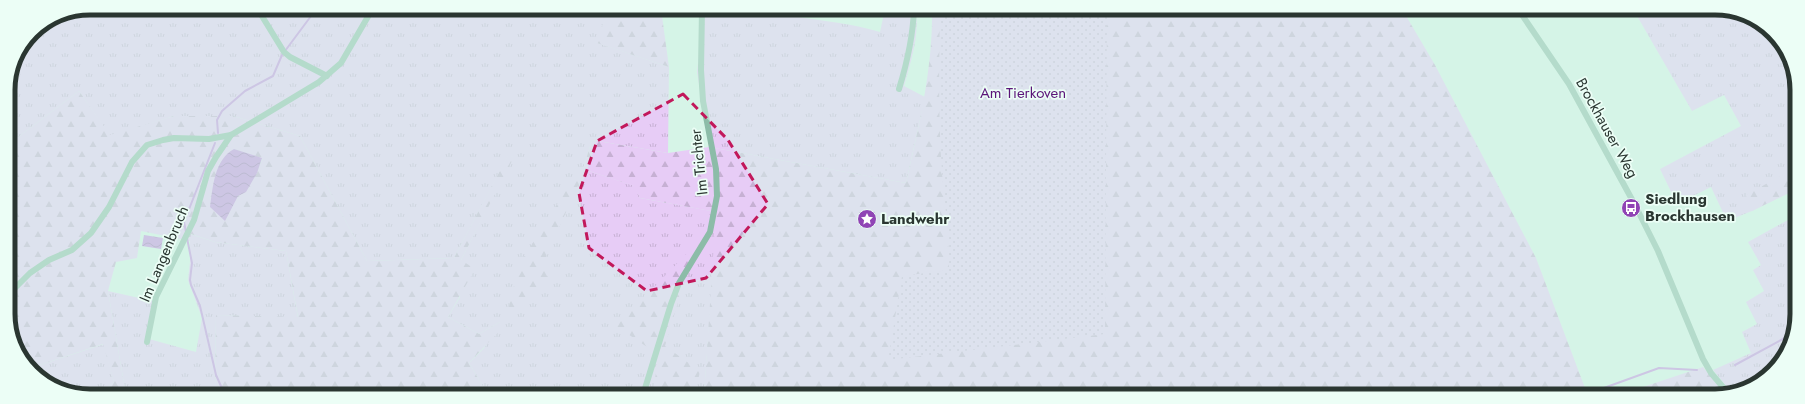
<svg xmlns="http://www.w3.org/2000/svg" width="1805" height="404" font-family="Jost,sans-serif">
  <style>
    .grass { fill: url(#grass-tufts) }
    .forest { fill: url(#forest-firs); fill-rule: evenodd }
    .park { fill: url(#park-dots) }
    .water { fill: url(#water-waves) }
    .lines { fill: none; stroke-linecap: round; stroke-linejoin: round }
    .stream { stroke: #c38ee0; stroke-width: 2 }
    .minor { stroke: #8cbca8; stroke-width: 6 }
    .marked { fill: none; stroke: #c2185b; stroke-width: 3; stroke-dasharray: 8 5; stroke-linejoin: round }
    .labels { text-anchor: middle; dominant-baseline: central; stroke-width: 3.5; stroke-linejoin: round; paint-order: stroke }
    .park-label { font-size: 15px; fill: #5b1579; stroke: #ecfef6 }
    .street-label { font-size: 15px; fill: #2a3631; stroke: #ecfef6 }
    .poi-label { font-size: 15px; font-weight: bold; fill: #2a3631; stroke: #ecfef6; text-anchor: start }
    .rim { fill: none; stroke: #2a3631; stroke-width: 5 }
  </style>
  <defs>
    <pattern id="grass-tufts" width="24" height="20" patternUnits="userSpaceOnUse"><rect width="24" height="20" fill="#e7ccf6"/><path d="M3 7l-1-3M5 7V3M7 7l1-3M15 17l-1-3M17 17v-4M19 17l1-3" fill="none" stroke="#c6b0d3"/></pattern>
    <pattern id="forest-firs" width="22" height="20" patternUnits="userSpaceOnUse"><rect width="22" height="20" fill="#e7ccf6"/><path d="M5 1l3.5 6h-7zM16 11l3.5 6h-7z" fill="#c6b0d3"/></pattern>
    <pattern id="park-dots" width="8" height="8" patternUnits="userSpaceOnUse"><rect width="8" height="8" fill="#e7ccf6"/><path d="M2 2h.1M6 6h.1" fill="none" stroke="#c6b0d3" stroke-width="1.8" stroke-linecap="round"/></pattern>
    <pattern id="water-waves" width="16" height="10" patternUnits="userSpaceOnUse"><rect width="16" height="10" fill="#c38ee0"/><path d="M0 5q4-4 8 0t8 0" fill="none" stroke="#9f75b6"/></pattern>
  </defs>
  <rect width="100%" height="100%" fill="#d6f4e7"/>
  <!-- grass -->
  <g class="grass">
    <polygon points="90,8 611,8 595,42 669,67 668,153 592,140 583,169 635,186 640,198 717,212 704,395 488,395 469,363 484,348 500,322 479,334 448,317 460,297 461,260 513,157 508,156 454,258 367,261 300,136 233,116 174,116 110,136 79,91 9,144 8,85 15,59 22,53 20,49 32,32 59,14"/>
    <path d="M885,9H915C921,32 910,64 904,86L925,97L906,183L709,147L697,72L704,14C736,9 767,13 798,17C826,21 853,24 880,32Z"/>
    <polygon points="1633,9 1731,10 1773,32 1795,74 1795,190 1752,211 1727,221 1711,187 1677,204 1660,169 1741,126 1724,95 1692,111"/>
    <polygon points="1795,216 1795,330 1769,376 1731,392 1713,370 1751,353 1742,332 1757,324 1746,302 1764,291 1753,270 1761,265 1748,242"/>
    <polygon points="190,234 215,242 286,251 298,318 216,315 215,390 216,395 126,395 108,291 157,302 149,339 196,352 202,318 188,280 190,262"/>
    <polygon points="104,344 114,382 99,394 74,394 31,371 40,365"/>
  </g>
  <!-- forest -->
  <g class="forest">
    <polygon points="611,8 661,9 669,67 594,42"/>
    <path d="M932,9H1402L1435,65L1536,258L1588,396L704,395L716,212L640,198L634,186L583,169L592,140L668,153L709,147L906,183C919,126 933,68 932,9Z"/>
    <path d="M79,91L110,135L174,116H233L300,136L367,261L454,258L508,155L514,157L461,260L475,269L448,317L479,334L500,322L504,326L469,363L488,395H216L215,390L216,315L298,317L286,251L215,242L191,234L190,241L141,231L137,258L116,262L108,291L126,395L99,394L114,382L103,344L40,365L31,371L10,330L9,144ZM234,149L262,159C257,172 251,188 238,196L219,164Z"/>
    <polygon points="1795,168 1795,190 1752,211 1746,195"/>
    <polygon points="573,179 580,181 545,259 553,271 507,315 519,265"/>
    <polygon points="697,243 700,245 691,258 665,346 700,371 695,395 668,395 653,390 659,355 616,326"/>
    <polygon points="1703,367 1726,394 1720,396 1616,396"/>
  </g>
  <!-- park -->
  <path class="park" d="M940,9H1107L1105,334L888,360L902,276L949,270C949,237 945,205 942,173C938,118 939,63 940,9Z"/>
  <!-- water -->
  <g class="water">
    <path d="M234,149L262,158L257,173L246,192L238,196L225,221L210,207C213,187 214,160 234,149Z"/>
    <polygon points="144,235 163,238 161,249 142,246"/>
  </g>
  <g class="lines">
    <!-- stream -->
    <g class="stream">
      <polyline points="218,133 217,120 222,111 245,91 273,76 282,55 317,8"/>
      <polyline points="186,232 184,222 215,143"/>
      <polyline points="187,238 192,263 190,280 191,285 200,306 216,375 225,395"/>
      <polyline points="1735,365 1794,333"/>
      <polyline points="1587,396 1590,393 1659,368 1697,370"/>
    </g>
    <!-- minor -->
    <g class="minor">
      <polyline points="257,8 284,52 290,57 327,76"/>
      <polyline points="362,8 369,14"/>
      <polyline points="1518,9 1569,84 1635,205 1658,251 1703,359 1711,373 1728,393"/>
      <path d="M899,89C907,63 913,37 914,9"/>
      <polyline points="9,294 30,273 49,260 72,250 91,233 109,207 132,162 147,145 163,140 174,138 209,139 231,135 319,82 341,63 373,8"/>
      <polyline points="147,342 156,297 194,220 208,171 216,157 231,135"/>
      <polyline points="643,395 671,304 679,283 710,232 717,196 716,169 703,101 701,70 702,9"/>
    </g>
  </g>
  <!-- marked area -->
  <path d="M0 0H1805V404H0ZM683,94L728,140L768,204L706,278L647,291L589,248L579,193L597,141Z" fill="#d6f4e7" fill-opacity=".55" fill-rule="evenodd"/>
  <path class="marked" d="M683,94L728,140L768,204L706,278L647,291L589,248L579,193L597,141Z"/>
  <!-- icons -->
  <defs>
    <symbol id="bus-disc" viewBox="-11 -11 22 22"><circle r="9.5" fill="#9044b5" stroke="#ecfef6"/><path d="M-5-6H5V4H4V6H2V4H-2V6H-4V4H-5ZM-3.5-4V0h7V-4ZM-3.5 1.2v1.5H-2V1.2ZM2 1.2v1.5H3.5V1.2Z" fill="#fff"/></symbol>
    <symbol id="sight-disc" viewBox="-11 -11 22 22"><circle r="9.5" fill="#9044b5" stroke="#ecfef6"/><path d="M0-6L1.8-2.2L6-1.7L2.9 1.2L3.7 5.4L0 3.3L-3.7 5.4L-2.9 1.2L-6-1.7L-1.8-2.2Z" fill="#fff"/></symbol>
  </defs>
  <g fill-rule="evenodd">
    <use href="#bus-disc" x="1620" y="197" width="22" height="22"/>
    <use href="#sight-disc" x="856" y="208" width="22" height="22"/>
  </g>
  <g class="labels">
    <!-- park labels -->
    <g class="park-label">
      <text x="1023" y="93">Am Tierkoven</text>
    </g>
    <!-- street labels -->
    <g class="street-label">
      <text transform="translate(1607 128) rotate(61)">Brockhauser Weg</text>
      <text transform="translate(699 162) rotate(-96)">Im Trichter</text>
      <text transform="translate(164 254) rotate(-67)">Im Langenbruch</text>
    </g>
    <!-- poi labels -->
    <g class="poi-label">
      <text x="1645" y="199">Siedlung<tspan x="1645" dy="17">Brockhausen</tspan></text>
      <text x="881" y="219">Landwehr</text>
    </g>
  </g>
  <!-- crop -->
  <path d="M0 0H1805V404H0ZM90 15H1715A75 75 0 0 1 1790 90V314A75 75 0 0 1 1715 389H90A75 75 0 0 1 15 314V90A75 75 0 0 1 90 15Z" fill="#ecfef6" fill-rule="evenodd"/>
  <path class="rim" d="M90 15H1715A75 75 0 0 1 1790 90V314A75 75 0 0 1 1715 389H90A75 75 0 0 1 15 314V90A75 75 0 0 1 90 15Z"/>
</svg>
